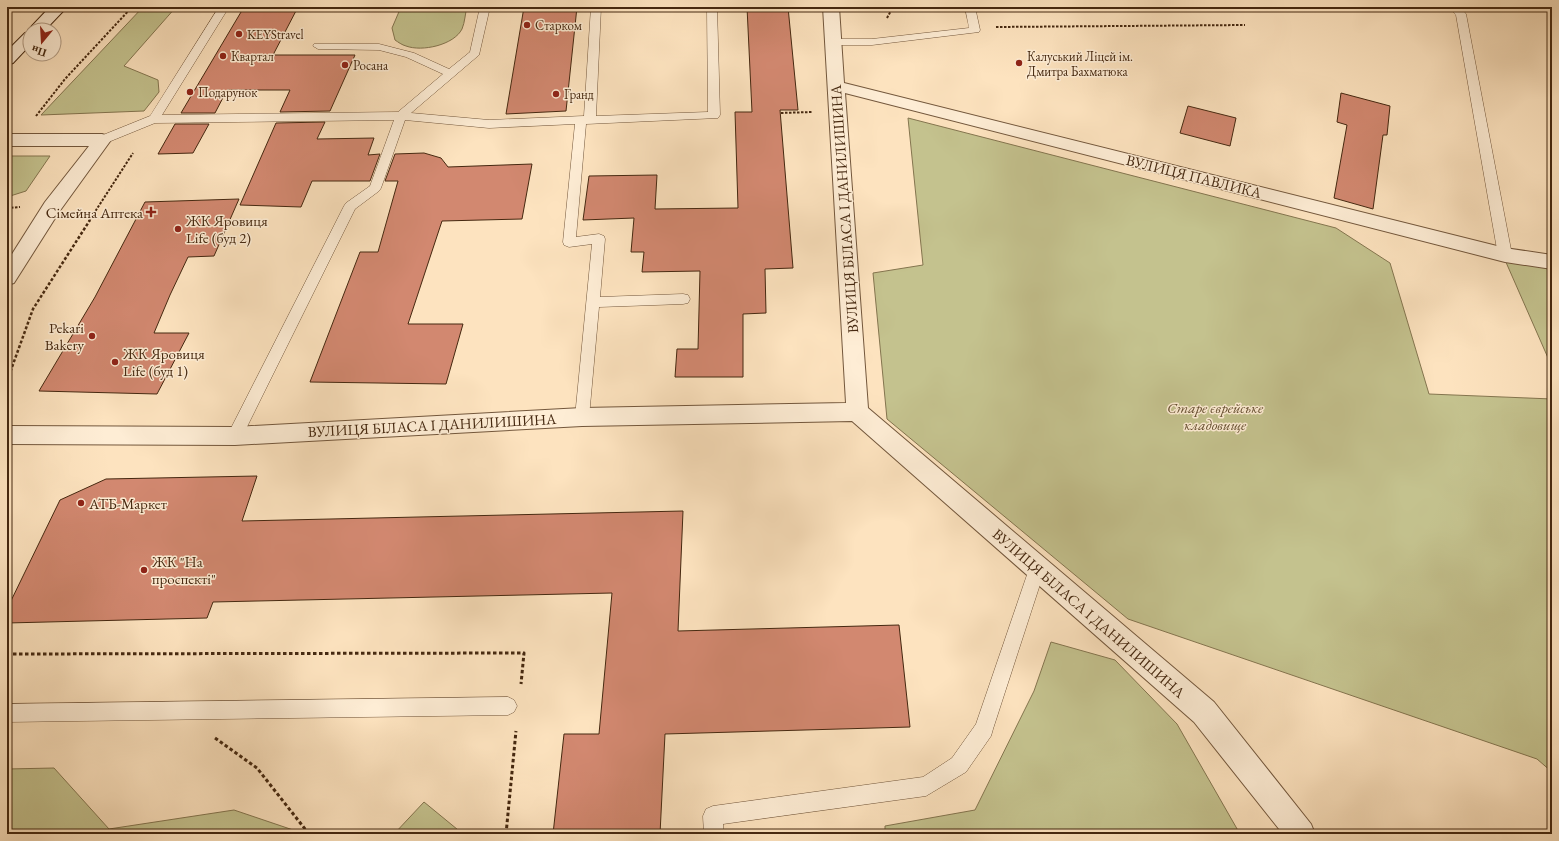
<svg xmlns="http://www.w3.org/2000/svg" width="1559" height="841" font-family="'EB Garamond',serif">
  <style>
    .green { fill: #c4c28e; stroke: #84754f }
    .building { fill: #d28870; stroke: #452810 }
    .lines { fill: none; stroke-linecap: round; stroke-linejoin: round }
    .service-casing { stroke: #73573c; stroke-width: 1 }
    .minor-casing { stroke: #73573c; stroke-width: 2 }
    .secondary-casing { stroke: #452810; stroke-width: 2 }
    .path-far2 { stroke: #452810; stroke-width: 2; stroke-dasharray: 2.5 1.5; stroke-linecap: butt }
    .path-far1 { stroke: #452810; stroke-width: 2.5; stroke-dasharray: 3 2; stroke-linecap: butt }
    .path { stroke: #452810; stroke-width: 3; stroke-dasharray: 3.5 2.5; stroke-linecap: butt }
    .service { fill: #feedd5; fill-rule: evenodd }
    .minor { fill: #feedd5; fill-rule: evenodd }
    .secondary { fill: #feedd5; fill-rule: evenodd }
    .poi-dot { fill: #8f2418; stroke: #feedd5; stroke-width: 1.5 }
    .labels { text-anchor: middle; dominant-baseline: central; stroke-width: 3; stroke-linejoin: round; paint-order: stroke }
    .far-poi-label { font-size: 13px; fill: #452810; stroke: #feedd5; text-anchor: start }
    .street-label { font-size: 15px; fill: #452810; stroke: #feedd5 }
    .poi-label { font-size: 15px; fill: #452810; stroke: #feedd5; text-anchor: start }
    .park-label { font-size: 15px; font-style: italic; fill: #654e30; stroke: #feedd5 }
  </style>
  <rect width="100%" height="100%" fill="#fde3bf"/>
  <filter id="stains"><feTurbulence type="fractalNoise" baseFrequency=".005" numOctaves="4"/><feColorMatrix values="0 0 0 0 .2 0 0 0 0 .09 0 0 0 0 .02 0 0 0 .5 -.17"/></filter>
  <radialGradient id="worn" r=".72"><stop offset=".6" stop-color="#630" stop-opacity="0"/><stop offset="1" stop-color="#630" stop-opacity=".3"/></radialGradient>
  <!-- green -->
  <g class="green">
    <polygon points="143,7 176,7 124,66 158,80 159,92 144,111 41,115"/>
    <path d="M401,7H467C465,14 465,22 462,29C454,45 422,52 406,46C402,45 398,42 395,40L392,28Z"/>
    <polygon points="908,118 1336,228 1390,263 1429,394 1552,399 1552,772 1537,759 1128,619 887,419 873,273 923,265"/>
    <polygon points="7,156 50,156 26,191 7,197"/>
    <polygon points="1505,260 1552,267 1552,367"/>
    <polygon points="1051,642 1115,660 1177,724 1240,834 885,834 885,826 975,810 1034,691"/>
    <polygon points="54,768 109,829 234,810 305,834 7,834 7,769"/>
    <polygon points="424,802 463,834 394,834"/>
  </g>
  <!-- building -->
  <g class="building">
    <polygon points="244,7 298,7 273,55 355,55 330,111 280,112 290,90 227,90 215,113 181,113"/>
    <polygon points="524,7 577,7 566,111 506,114"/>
    <polygon points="747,7 788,7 798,110 780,110 793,268 765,269 766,313 743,314 743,377 675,377 677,349 698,349 700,271 642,272 644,252 631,252 634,218 583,220 589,176 657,175 655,209 738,208 735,112 752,112"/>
    <polygon points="1341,93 1390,106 1387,135 1383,135 1373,209 1334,198 1347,125 1337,122"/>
    <polygon points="1188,106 1236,118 1230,146 1180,133"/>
    <polygon points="325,122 317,139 374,138 368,155 380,154 370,181 312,181 301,207 240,205 276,123"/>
    <polygon points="175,124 209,124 193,153 158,154"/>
    <polygon points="424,153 441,158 448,167 532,164 522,219 442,221 408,324 463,324 446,384 310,382 360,252 378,252 398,181 385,181 395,154"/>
    <polygon points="239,199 214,256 188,257 170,295 154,333 189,333 157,394 39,391 95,297 145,202"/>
    <polygon points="257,476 242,521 683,511 678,631 899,625 910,727 665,734 660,834 553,834 564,734 599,734 612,593 213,602 207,618 7,623 7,609 60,500 106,479"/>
  </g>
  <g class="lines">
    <defs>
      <g id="service">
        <polygon points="219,7 229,7 162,115 398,112 443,74 406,57 379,50 318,49 313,46 314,44 379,44 414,53 449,69 470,52 480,7 490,7 479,55 411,113 489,120 584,116 591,7 601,7 596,116 708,112 707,7 717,7 720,115 718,118 586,124 576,237 599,234 604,236 605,239 600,297 683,294 688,295 690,299 688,303 683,304 599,307 589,417 587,421 582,423 577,421 575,417 592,244 569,247 564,245 563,242 575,124 489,128 405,120 381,188 379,191 355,209 240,441 235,442 230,441 227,436 344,206 346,203 370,186 394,120 155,123 106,143 98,143 96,140 98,137 150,116"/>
        <polygon points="965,7 975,7 980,30 979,32 872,45 833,45 828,42 833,39 872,39 969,28"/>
        <polygon points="1449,7 1460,7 1466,14 1512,255 1510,258 1505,260 1500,258 1498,255 1456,15"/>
        <polygon points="1037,561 1043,563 1045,569 993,729 991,736 966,772 926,796 723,824 724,834 704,834 703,816 706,809 713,806 923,777 952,758 976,724 1029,569 1031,563"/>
        <polygon points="508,697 514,700 517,706 514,712 508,715 7,722 7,704"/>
      </g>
      <g id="minor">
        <polygon points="823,7 839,7 844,83 1505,248 1552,255 1552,269 1505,262 845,93 868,408 1214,702 1311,824 1315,834 1283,834 1194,722 852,421 582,426 235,445 7,444 7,426 235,427 582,408 846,403"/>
        <polygon points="7,134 102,134 108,136 111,140 59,212 14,283 7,285 7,262 45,202 89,146 7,146"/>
      </g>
      <polygon id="secondary" points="50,7 67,7 45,30 30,30 30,45 13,63 7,65 7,51 25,33 29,32 28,30 31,27"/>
    </defs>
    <!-- service casing -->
    <use href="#service" class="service-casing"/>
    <!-- minor casing -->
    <use href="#minor" class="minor-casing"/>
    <!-- secondary casing -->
    <use href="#secondary" class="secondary-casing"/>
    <!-- path-far2 -->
    <g class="path-far2">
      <polyline points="887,18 893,7"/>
      <polyline points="996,27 1245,25"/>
      <polyline points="781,113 812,112"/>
      <polyline points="36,116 65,79 132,7"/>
      <polyline points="7,208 20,207"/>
      <polyline points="89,221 133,153"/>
    </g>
    <!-- path-far1 -->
    <polyline class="path-far1" points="7,381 33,309 90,220"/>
    <!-- path -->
    <g class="path">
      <polyline points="7,654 524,653 521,684"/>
      <polyline points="215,738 257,768 309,834"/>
      <polyline points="506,834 516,731"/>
    </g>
    <!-- service -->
    <use href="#service" class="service"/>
    <!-- minor -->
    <use href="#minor" class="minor"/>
    <!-- secondary -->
    <use href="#secondary" class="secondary"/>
  </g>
  <!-- markers -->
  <g class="poi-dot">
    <circle cx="527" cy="25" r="4"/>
    <circle cx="239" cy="34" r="4"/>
    <circle cx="223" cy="56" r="4"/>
    <circle cx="1019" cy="63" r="4"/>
    <circle cx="345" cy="65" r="4"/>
    <circle cx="190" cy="92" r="4"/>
    <circle cx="556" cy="94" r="4"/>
    <path d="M149 206h4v4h4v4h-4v4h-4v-4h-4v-4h4z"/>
    <circle cx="178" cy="229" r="4"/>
    <circle cx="92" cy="336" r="4"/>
    <circle cx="115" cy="362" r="4"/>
    <circle cx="81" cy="503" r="4"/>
    <circle cx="144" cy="570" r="4"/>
  </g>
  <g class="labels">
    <!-- far-poi labels -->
    <g class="far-poi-label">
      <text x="535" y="25">Старком</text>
      <text x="247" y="34">KEYStravel</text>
      <text x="231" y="56">Квартал</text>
      <text x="1027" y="56">Калуський Ліцей ім.<tspan x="1027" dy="15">Дмитра Бахматюка</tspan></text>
      <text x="353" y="65">Росана</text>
      <text x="198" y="92">Подарунок</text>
      <text x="564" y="94">Гранд</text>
    </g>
    <!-- street labels -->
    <g class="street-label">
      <text transform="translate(1194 176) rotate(14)">ВУЛИЦЯ ПАВЛИКА</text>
      <text transform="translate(844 209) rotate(-94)">ВУЛИЦЯ БІЛАСА І ДАНИЛИШИНА</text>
      <text transform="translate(432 425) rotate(-3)">ВУЛИЦЯ БІЛАСА І ДАНИЛИШИНА</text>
      <text transform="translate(1089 613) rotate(41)">ВУЛИЦЯ БІЛАСА І ДАНИЛИШИНА</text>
    </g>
    <!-- poi labels -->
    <g class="poi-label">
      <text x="143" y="212" text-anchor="end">Сімейна Аптека</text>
      <text x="186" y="220">ЖК Яровиця<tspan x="186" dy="17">Life (буд 2)</tspan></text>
      <text x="84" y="327" text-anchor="end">Pekari<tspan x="84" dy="17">Bakery</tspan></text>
      <text x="123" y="353">ЖК Яровиця<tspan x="123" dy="17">Life (буд 1)</tspan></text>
      <text x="89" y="503">АТБ-Маркет</text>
      <text x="152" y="561">ЖК "На<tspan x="152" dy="17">проспекті"</tspan></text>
    </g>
    <!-- park labels -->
    <g class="park-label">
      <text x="1215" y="407">Старе єврейське<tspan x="1215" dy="17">кладовище</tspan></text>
    </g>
  </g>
  <!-- margin -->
  <rect width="1559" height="841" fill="none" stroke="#fde3bf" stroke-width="24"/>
  <rect x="8" y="8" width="1543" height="825" fill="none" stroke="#452810" stroke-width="2"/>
  <rect x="12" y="12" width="1535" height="817" fill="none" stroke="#452810"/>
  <!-- north arrow -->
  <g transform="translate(42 42) rotate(198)"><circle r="19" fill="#feedd5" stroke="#b49e86"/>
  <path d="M0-3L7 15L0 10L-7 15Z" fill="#8f2418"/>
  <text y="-6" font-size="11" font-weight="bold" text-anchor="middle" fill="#452810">Пн</text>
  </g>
  <rect width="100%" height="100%" filter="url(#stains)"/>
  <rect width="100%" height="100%" fill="url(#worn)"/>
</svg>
